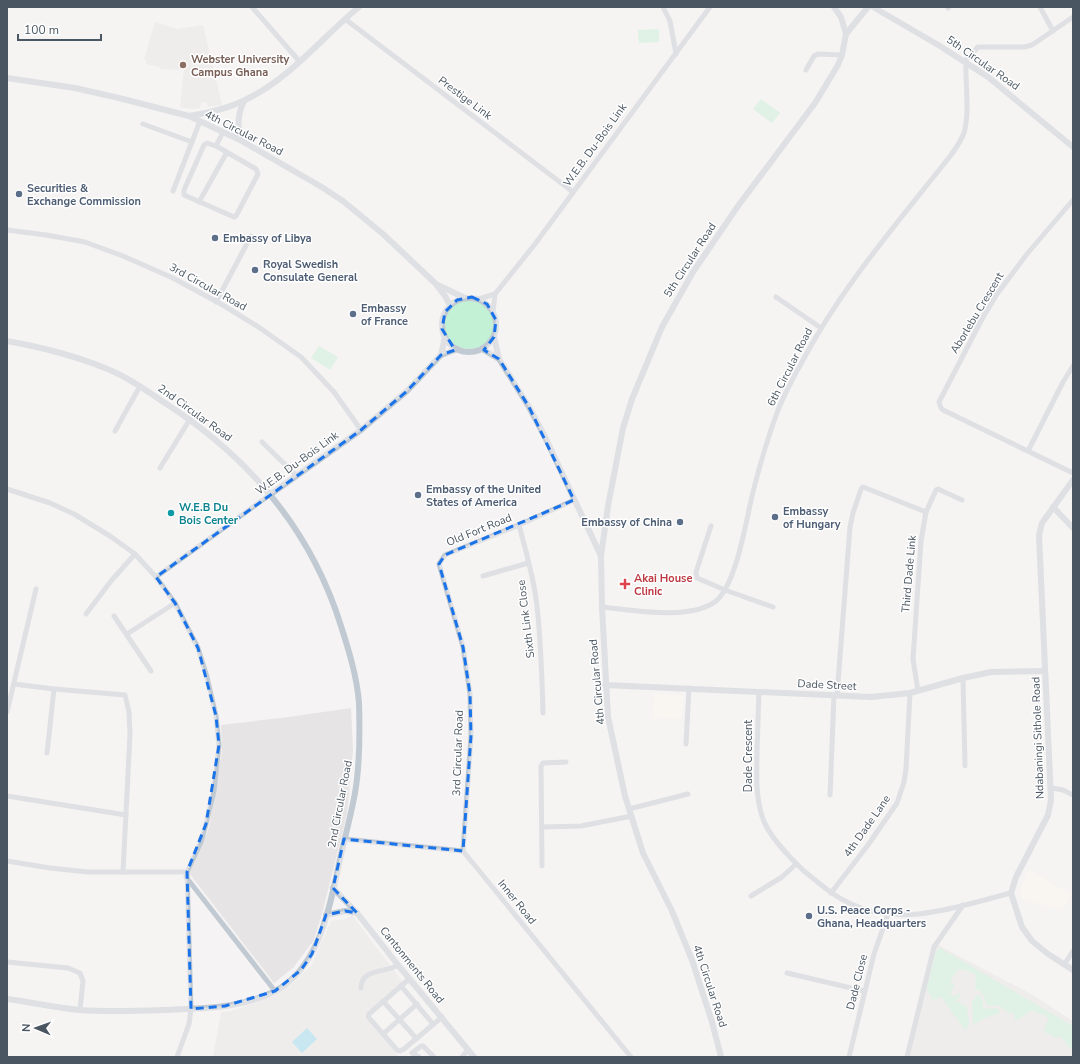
<svg xmlns="http://www.w3.org/2000/svg" width="1080" height="1064" font-family="'Nunito Sans',sans-serif">
  <style>
    .commercial { fill: #fdf9ef }
    .education { fill: #e6e4e5 }
    .green { fill: #c3f1d5 }
    .water { fill: #90daee }
    .lines { fill: none; stroke-linecap: round; stroke-linejoin: round }
    .minor { stroke: #c1cad2; stroke-width: 5 }
    .tertiary { stroke: #c1cad2; stroke-width: 6 }
    .marked { fill: none; stroke: #1a73e8; stroke-width: 3; stroke-dasharray: 8 5; stroke-linejoin: round }
    .education-dot { fill: #8d6e63; stroke: #fff; stroke-width: 1.5 }
    .service-dot { fill: #5c6f8a; stroke: #fff; stroke-width: 1.5 }
    .culture-dot { fill: #0f9aa8; stroke: #fff; stroke-width: 1.5 }
    .health-dot { fill: #e0444e; stroke: #fff; stroke-width: 1.5 }
    .labels { text-anchor: middle; dominant-baseline: central; stroke-width: 3; stroke-linejoin: round; paint-order: stroke }
    .education-label { font-size: 11px; font-weight: bold; fill: #785e54; stroke: #fff; text-anchor: start }
    .street-label { font-size: 11px; fill: #4a5661; stroke: #fff }
    .service-label { font-size: 11px; font-weight: bold; fill: #4e5e75; stroke: #fff; text-anchor: start }
    .culture-label { font-size: 11px; font-weight: bold; fill: #0d838f; stroke: #fff; text-anchor: start }
    .health-label { font-size: 11px; font-weight: bold; fill: #be3a42; stroke: #fff; text-anchor: start }
  </style>
  <rect width="100%" height="100%" fill="#f5f3f3"/>
  <!-- commercial -->
  <g class="commercial">
    <polygon points="655,694 684,695 682,719 652,718"/>
    <polygon points="1029,869 1071,895 1063,910 1021,899 1021,886"/>
  </g>
  <!-- education -->
  <g class="education">
    <polygon points="155,22 177,29 203,25 222,105 208,107 206,102 201,103 200,108 192,109 180,107 184,70 160,69 160,67 146,64 146,60 144,60"/>
    <polygon points="351,708 353,750 347,814 323,910 314,940 293,968 274,983 189,873 209,828 222,751 221,725 289,717"/>
    <polygon points="352,915 402,981 364,1017 398,1055 398,1057 213,1057 221,1012 231,1011 263,1000 292,984 311,966 331,921 346,919"/>
    <polygon points="938,945 1031,994 1073,1021 1073,1057 909,1057 933,952"/>
  </g>
  <!-- green -->
  <g class="green">
    <polygon points="659,29 659,42 639,43 638,30"/>
    <polygon points="761,99 780,113 772,123 753,109"/>
    <circle cx="469" cy="324" r="25"/>
    <polygon points="319,346 338,357 330,370 311,358"/>
    <path d="M940,948L1073,1026V1049L1065,1045L1067,1043L1061,1037L1055,1038L1049,1033L1047,1034L1044,1030L1048,1020L1046,1015L1040,1014L1032,1010L1017,1020L1014,1019V1013H1006L1008,1011L1002,1009L1000,1005L989,1006L986,1004C985,996 982,992 975,988L976,982L975,980L976,975L969,971L958,969L950,982L955,985L950,993L956,997L959,993L961,995L956,1001L967,1007L969,1025L965,1030L941,997L933,1000L926,988L930,977L936,951Z"/>
    <polygon points="978,994 983,1001 983,1007 987,1009 998,1008 1000,1013 985,1018 973,1025 972,1002"/>
  </g>
  <!-- water -->
  <polygon class="water" points="307,1028 317,1039 302,1053 292,1042"/>
  <g class="lines">
    <!-- minor -->
    <g class="minor">
      <polyline points="252,7 300,62"/>
      <polyline points="663,7 670,21 676,54"/>
      <polyline points="1040,7 1053,31"/>
      <polyline points="948,8 949,7"/>
      <polyline points="345,19 573,192"/>
      <polyline points="965,61 978,47 1024,47 1032,45 1073,17"/>
      <polyline points="806,70 814,56 818,54 842,55"/>
      <polyline points="143,124 192,142"/>
      <polyline points="216,146 207,143 204,145 184,190 184,195 234,217 236,216 258,174 256,169 216,146 223,132"/>
      <polyline points="173,191 200,121"/>
      <polyline points="1073,200 1027,254 997,294 982,319 939,402 941,408 943,410 1073,473"/>
      <polyline points="199,202 227,152"/>
      <polyline points="7,230 46,235 85,242 123,256 173,278 221,304 260,328 301,357 334,392 361,430"/>
      <polyline points="776,297 821,328"/>
      <polyline points="479,299 495,294 535,244 710,7"/>
      <polyline points="216,302 251,236"/>
      <polyline points="493,312 495,294"/>
      <polyline points="115,431 140,386"/>
      <polyline points="262,442 296,475"/>
      <polyline points="1028,451 1063,382 1073,366"/>
      <polyline points="160,468 190,419"/>
      <polyline points="7,489 50,503 74,514 110,536 135,554 156,577 175,603 198,648 207,677 216,716 219,745 214,791 206,824 201,842 187,872 191,1009 189,1024 177,1057"/>
      <path d="M519,525C526,552 534,578 537,606C541,641 542,677 543,713"/>
      <polyline points="711,526 696,572 697,578 725,590 773,607"/>
      <polyline points="483,576 528,563"/>
      <polyline points="156,577 271,494"/>
      <path d="M602,607C633,610 690,621 716,601C737,583 746,520 753,492C760,464 768,437 778,410C785,393 794,376 803,360C843,285 899,221 951,155C956,148 961,141 964,133C970,112 965,84 966,62"/>
      <polyline points="86,614 111,581 135,554"/>
      <polyline points="114,616 151,671"/>
      <polyline points="127,634 175,603"/>
      <polyline points="963,678 965,766"/>
      <polyline points="14,684 54,689 125,695 129,712 130,734 123,872"/>
      <polyline points="918,691 913,659 921,541 926,512 936,490 938,489 962,500"/>
      <path d="M759,692C758,711 758,730 757,750C757,772 755,794 762,816C767,834 790,858 804,871C819,883 833,896 851,904C903,928 959,906 1011,893"/>
      <polyline points="837,695 850,527 853,513 861,489 863,487 926,512"/>
      <polyline points="7,712 36,589"/>
      <polyline points="686,744 689,688"/>
      <polyline points="47,753 54,689"/>
      <polyline points="1052,788 1063,790 1073,795"/>
      <polyline points="830,795 834,695"/>
      <polyline points="7,796 126,815"/>
      <polyline points="629,809 688,794"/>
      <polyline points="542,827 581,826 632,816"/>
      <polyline points="344,839 463,851 631,1057"/>
      <polyline points="463,851 471,736 470,694 463,647 439,564 445,555 519,525 574,500"/>
      <polyline points="7,861 50,868 88,872 187,872"/>
      <polyline points="542,866 541,766 543,763 566,762"/>
      <polyline points="186,877 275,991"/>
      <polyline points="831,893 868,845 897,803 904,782 906,769 910,693"/>
      <polyline points="751,896 782,877 796,864"/>
      <polyline points="7,962 68,968 80,973 83,981 80,1010"/>
      <polyline points="1064,965 1073,951"/>
      <polyline points="787,973 864,991"/>
      <polyline points="409,979 369,1014 368,1017 370,1019 397,1050 400,1051 404,1049 442,1017"/>
      <polyline points="401,986 433,1024"/>
      <path d="M361,988C361,968 386,973 398,965"/>
      <polyline points="383,1001 416,1038"/>
      <polyline points="383,1034 417,1004"/>
      <polyline points="419,1057 412,1053 421,1046 423,1046 434,1057"/>
      <polyline points="462,1057 468,1050"/>
      <polyline points="849,1057 874,954 888,914"/>
      <polyline points="907,1057 934,947 963,905"/>
    </g>
    <!-- tertiary -->
    <g class="tertiary">
      <polyline points="834,7 841,17 846,34"/>
      <polyline points="873,7 940,46 988,77 1073,147"/>
      <polyline points="7,78 75,88 119,98 189,116 240,140 320,186 343,201 383,234 435,283 445,296 450,305"/>
      <path d="M189,116C208,113 227,109 245,100C290,79 321,38 359,7"/>
      <path d="M240,140C238,124 237,116 244,101"/>
      <polyline points="438,285 465,298"/>
      <circle cx="469" cy="325" r="27"/>
      <polyline points="494,337 499,359 529,407 545,437 601,556 602,607 608,717 625,796 643,853 672,911 692,960 712,1022 721,1057"/>
      <path d="M7,341C40,347 73,355 105,368C128,377 147,391 168,405C251,459 311,530 341,626C349,651 357,677 359,703C360,733 360,764 355,793C351,815 345,837 340,859C330,905 320,968 275,991C241,1009 201,1008 164,1010C136,1011 107,1012 80,1010C55,1008 31,1002 7,999"/>
      <polyline points="482,349 499,359"/>
      <polyline points="441,355 445,337"/>
      <polyline points="1073,480 1042,523 1039,535 1051,800 1048,815 1016,877 1011,893 1022,927 1032,941 1048,954 1073,970"/>
      <polyline points="271,494 361,430 407,391 441,355 457,349"/>
      <polyline points="1053,507 1073,528"/>
      <polyline points="601,556 608,506 623,428 632,399 662,327 693,272 738,206 815,103 838,65 842,55 846,34 868,7"/>
      <polyline points="605,685 871,697 910,693 963,678 991,672 1045,671"/>
      <polyline points="333,888 357,913 398,965 474,1057"/>
      <polyline points="326,915 345,911 357,913"/>
    </g>
  </g>
  <!-- marked area -->
  <path d="M0 0H1080V1064H0ZM472,297L487,304L496,320L494,337L484,350L499,359L529,407L574,500L445,555L439,564L463,647L470,694L471,736L463,851L344,839L333,888L357,913L345,911L326,915L312,954L301,970L275,991L225,1006L191,1009L187,872L206,824L219,745L216,716L198,648L175,603L156,577L361,430L407,391L441,355L455,350L442,329L445,312L457,300Z" fill="#f5f3f3" fill-opacity=".55" fill-rule="evenodd"/>
  <path class="marked" d="M472,297L487,304L496,320L494,337L484,350L499,359L529,407L574,500L445,555L439,564L463,647L470,694L471,736L463,851L344,839L333,888L357,913L345,911L326,915L312,954L301,970L275,991L225,1006L191,1009L187,872L206,824L219,745L216,716L198,648L175,603L156,577L361,430L407,391L441,355L455,350L442,329L445,312L457,300Z"/>
  <!-- markers -->
  <circle class="education-dot" cx="183" cy="65" r="4"/>
  <g class="service-dot">
    <circle cx="19" cy="194" r="4"/>
    <circle cx="215" cy="238" r="4"/>
    <circle cx="255" cy="270" r="4"/>
    <circle cx="353" cy="314" r="4"/>
    <circle cx="418" cy="495" r="4"/>
    <circle cx="775" cy="517" r="4"/>
    <circle cx="680" cy="522" r="4"/>
    <circle cx="809" cy="916" r="4"/>
  </g>
  <circle class="culture-dot" cx="171" cy="513" r="4"/>
  <path class="health-dot" d="M623 578h4v4h4v4h-4v4h-4v-4h-4v-4h4z"/>
  <g class="labels">
    <!-- education labels -->
    <g class="education-label">
      <text x="191" y="59">Webster University<tspan x="191" dy="13">Campus Ghana</tspan></text>
    </g>
    <!-- street labels -->
    <g class="street-label">
      <text transform="translate(983 63) rotate(35)">5th Circular Road</text>
      <text transform="translate(465 98) rotate(37)">Prestige Link</text>
      <text transform="translate(244 133) rotate(27)">4th Circular Road</text>
      <text transform="translate(595 145) rotate(-54)">W.E.B. Du-Bois Link</text>
      <text transform="translate(690 260) rotate(-57)">5th Circular Road</text>
      <text transform="translate(208 287) rotate(29)">3rd Circular Road</text>
      <text transform="translate(977 313) rotate(-59)">Aborlebu Crescent</text>
      <text transform="translate(790 367) rotate(-63)">6th Circular Road</text>
      <text transform="translate(195 413) rotate(36)">2nd Circular Road</text>
      <text transform="translate(297 463) rotate(-36)">W.E.B. Du-Bois Link</text>
      <text transform="translate(479 530) rotate(-22)">Old Fort Road</text>
      <text transform="translate(909 574) rotate(-85)">Third Dade Link</text>
      <text transform="translate(526 619) rotate(-97)">Sixth Link Close</text>
      <text transform="translate(597 682) rotate(-95)">4th Circular Road</text>
      <text transform="translate(827 685) rotate(3)">Dade Street</text>
      <text transform="translate(1038 738) rotate(-92)">Ndabaningi Sithole Road</text>
      <text transform="translate(458 753) rotate(-88)">3rd Circular Road</text>
      <text transform="translate(748 756) rotate(-90)">Dade Crescent</text>
      <text transform="translate(340 804) rotate(-79)">2nd Circular Road</text>
      <text transform="translate(867 826) rotate(-55)">4th Dade Lane</text>
      <text transform="translate(517 902) rotate(51)">Inner Road</text>
      <text transform="translate(412 965) rotate(51)">Cantonments Road</text>
      <text transform="translate(857 982) rotate(-76)">Dade Close</text>
      <text transform="translate(710 986) rotate(72)">4th Circular Road</text>
    </g>
    <!-- service labels -->
    <g class="service-label">
      <text x="27" y="188">Securities &amp;<tspan x="27" dy="13">Exchange Commission</tspan></text>
      <text x="223" y="238">Embassy of Libya</text>
      <text x="263" y="264">Royal Swedish<tspan x="263" dy="13">Consulate General</tspan></text>
      <text x="361" y="308">Embassy<tspan x="361" dy="13">of France</tspan></text>
      <text x="426" y="489">Embassy of the United<tspan x="426" dy="13">States of America</tspan></text>
      <text x="783" y="511">Embassy<tspan x="783" dy="13">of Hungary</tspan></text>
      <text x="672" y="522" text-anchor="end">Embassy of China</text>
      <text x="817" y="910">U.S. Peace Corps -<tspan x="817" dy="13">Ghana, Headquarters</tspan></text>
    </g>
    <!-- culture labels -->
    <g class="culture-label">
      <text x="179" y="507">W.E.B Du<tspan x="179" dy="13">Bois Center</tspan></text>
    </g>
    <!-- health labels -->
    <g class="health-label">
      <text x="634" y="578">Akai House<tspan x="634" dy="13">Clinic</tspan></text>
    </g>
  </g>
  <!-- border -->
  <rect width="1080" height="1064" fill="none" stroke="#4a5661" stroke-width="16"/>
  <!-- north arrow -->
  <g transform="translate(36 1028) rotate(272)" stroke="#ffffff" stroke-width="3" paint-order="stroke">
  <path d="M0-3L7 15L0 10L-7 15Z" fill="#4a5661"/>
  <text y="-6" font-size="11" font-weight="bold" text-anchor="middle" fill="#4a5661">N</text>
  </g>
  <!-- scale -->
  <path d="M18 34v6h83v-6" fill="none" stroke="#4a5661" stroke-width="2"/>
  <text x="24" y="34" font-size="12" fill="#4a5661" stroke="#ffffff" stroke-width="3" paint-order="stroke">100 m</text>
</svg>
